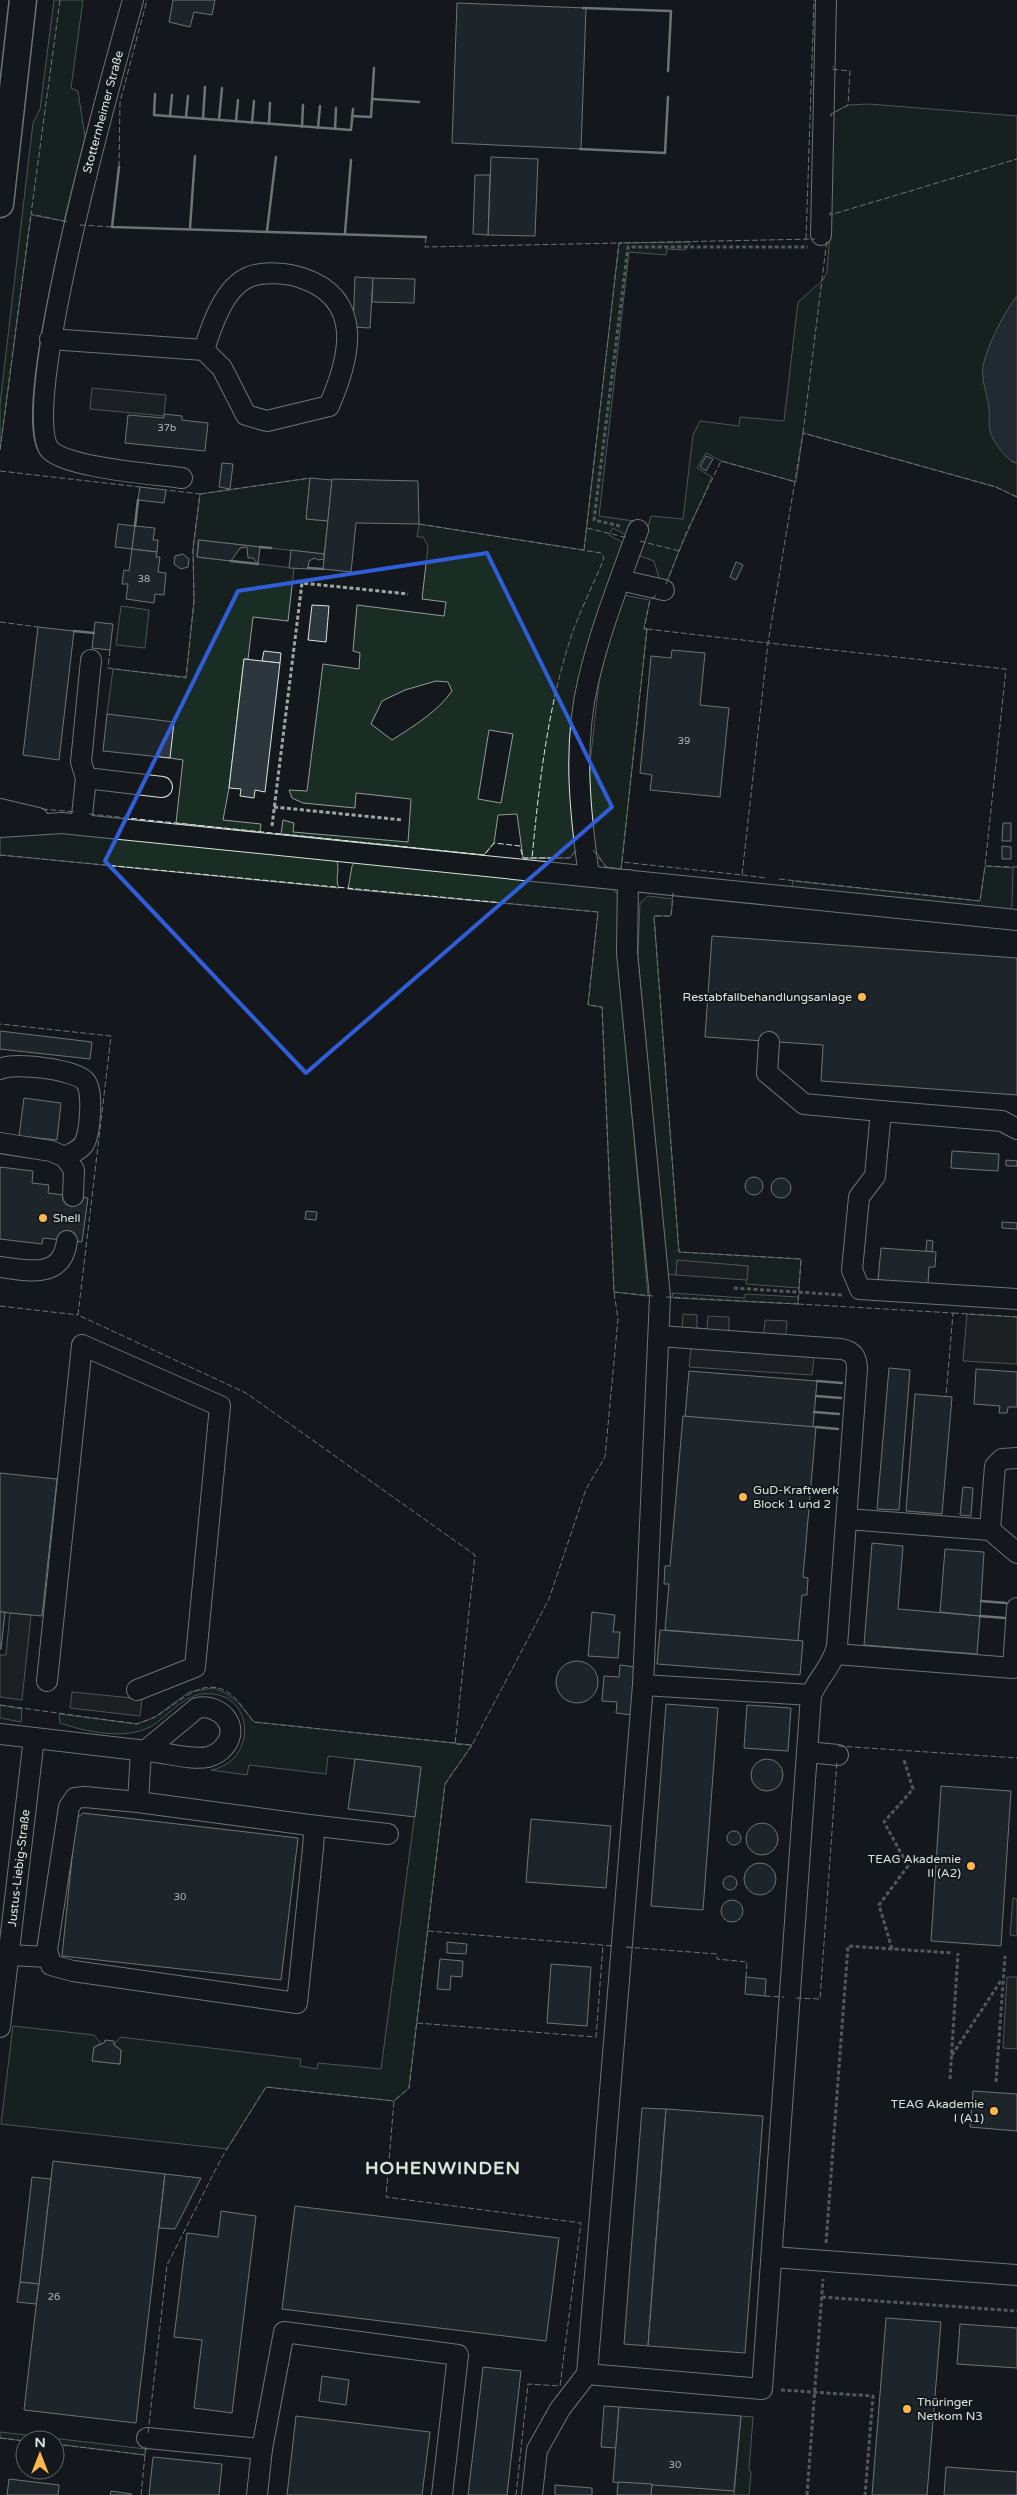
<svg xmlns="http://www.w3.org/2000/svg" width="1017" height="2495" font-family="'Varela Round',sans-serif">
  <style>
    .green { fill: #1a2d24; stroke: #939e99; fill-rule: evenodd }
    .parking { fill: #24282b; stroke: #939e99 }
    .water { fill: #2f3f4d; stroke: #939e99 }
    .building { fill: #2c363c; stroke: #d8e6dc }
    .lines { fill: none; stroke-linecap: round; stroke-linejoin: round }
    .minor-tunnel { stroke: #313739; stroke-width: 20; stroke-dasharray: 20 10; stroke-linecap: butt }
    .minor-casing { stroke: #d8e6dc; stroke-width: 22 }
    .major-casing { stroke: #d8e6dc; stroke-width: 29 }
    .path { stroke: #9da8a2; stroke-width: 3; stroke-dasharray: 4 2.5; stroke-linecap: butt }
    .minor { stroke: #14181c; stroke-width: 20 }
    .major { stroke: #14181c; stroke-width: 26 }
    .fence { stroke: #d8e6dc; stroke-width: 1; stroke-dasharray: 6 2.5; stroke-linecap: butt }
    .wall { stroke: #d8e6dc; stroke-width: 2.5 }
    .marked { fill: none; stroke: #305dd8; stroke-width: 4; stroke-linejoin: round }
    .poi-dot { fill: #ffb74d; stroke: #14181c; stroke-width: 2 }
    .labels { text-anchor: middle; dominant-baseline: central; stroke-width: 4; stroke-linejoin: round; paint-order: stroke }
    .number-label { font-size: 10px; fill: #adbab4 }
    .street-label { font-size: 12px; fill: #d8e6dc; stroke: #14181c }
    .poi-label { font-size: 12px; fill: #d8e6dc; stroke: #14181c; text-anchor: end }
    .district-label { font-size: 18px; font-weight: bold; letter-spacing: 1px; fill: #d8e6dc; stroke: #14181c }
  </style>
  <rect width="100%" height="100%" fill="#14181c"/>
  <!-- green -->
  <g class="green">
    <polygon points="54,0 83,0 71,88 78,91 85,137 64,221 31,215 0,450 0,404 33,123 40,109"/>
    <polygon points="869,104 1017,116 1017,315 1012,462 1017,463 1017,497 996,487 803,433 796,482 721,461 706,453 697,468 712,477 679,551 667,582 660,581 654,561 640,556 651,516 683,519 693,435 700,421 739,426 740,417 784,421 798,302 823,280 827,272 830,230 831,114 848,105"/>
    <path d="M691,242L685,250L667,249L666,255L629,252L599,516L634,521L628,536L613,528L609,535L622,542L572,778V817L576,849L570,858H523L517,814L498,815L494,843L484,855L281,834L283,820L294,823L293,832L408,842L411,799L356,793L355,808L303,803L292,798L289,790L307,791L323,664L359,669L360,653L353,651L357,605L444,616L446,602L422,599L428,546L423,537H417L419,524L584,550L619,243ZM436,681L448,682L452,691C437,712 414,726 392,740L371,724L382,701L405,690ZM489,730L513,734L501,803L478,799Z"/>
    <polygon points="310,478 306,519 328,521 324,554 198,540 197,557 294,568 288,621 253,617 248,659 244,659 229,788 223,820 261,824 260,832 176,823 183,760 170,758 107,714 113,669 186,677 194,601 193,549 200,494"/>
    <polygon points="623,595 650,600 644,628 647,629 621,869 606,867 595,850 593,841 589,772 599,682 610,634"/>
    <polygon points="121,606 149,610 145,648 116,645"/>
    <path d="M62,832L336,859C341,869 334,879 339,888L0,855V838L5,834Z"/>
    <polygon points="356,861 605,886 614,890 619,896 621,990 648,1296 614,1292 602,1007 588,1005 598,912 348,889 352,866"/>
    <polygon points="985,866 1013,868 1012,906 1007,912 799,890 792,886 793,881 980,901"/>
    <polygon points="648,896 673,899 671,916 654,916 679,1252 801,1259 799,1288 746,1284 748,1266 677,1261 676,1275 667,1274 638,956 640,903"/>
    <polygon points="672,1293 745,1298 745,1294 798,1297 798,1304 673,1298"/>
    <path d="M213,1688C233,1694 242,1707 254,1722L472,1745L445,1784L409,2088L394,2101L266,2087L227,2149L1,2124L13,2026L94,2035L101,2043L94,2047L93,2061L120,2064L121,2050L114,2045L120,2037L301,2059L300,2066L317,2069L318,2063L381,2069L421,1767L328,1756L326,1774L249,1765L247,1775L211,1770C255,1762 256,1699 213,1694C186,1690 171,1715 150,1727C125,1740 86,1732 60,1723L59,1714L137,1724L155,1717L189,1692Z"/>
    <polygon points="0,1705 22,1709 21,1722 0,1718"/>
    <polygon points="741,2416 753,2417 749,2469 751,2473 749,2495 734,2495"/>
    <polygon points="0,2432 146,2449 145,2455 55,2444 55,2440 25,2441 0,2438"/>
  </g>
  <!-- parking -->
  <g class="parking">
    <polygon points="92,388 166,395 164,416 90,409"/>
    <polygon points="677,1260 748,1266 747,1280 676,1275"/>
    <polygon points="683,1314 697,1315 697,1328 707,1329 708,1316 729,1317 729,1331 764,1333 765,1320 787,1321 784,1354 814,1357 812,1375 689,1367 691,1348 681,1347"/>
    <polygon points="967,1314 1017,1317 1017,1364 963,1361"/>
    <polygon points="10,1613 31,1615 22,1700 0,1697 0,1655 6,1655"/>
    <polygon points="72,1692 142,1699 140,1716 70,1708"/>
    <polygon points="1013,1898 1017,1899 1017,1936 1010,1935"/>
    <polygon points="1007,1977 1017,1977 1017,2049 1003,2048"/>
    <polygon points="652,2484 734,2491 734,2495 651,2495"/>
  </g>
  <!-- water -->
  <path class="water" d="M1017,296V463C1007,461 993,442 990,431C988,424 990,415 989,408C987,394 981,380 983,366C987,346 1004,312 1017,296Z"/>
  <!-- building -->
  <g class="building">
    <polygon points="173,0 215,0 212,15 194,12 190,27 169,22"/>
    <polygon points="457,3 586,8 581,149 452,143"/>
    <polygon points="491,157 538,159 535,236 488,235"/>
    <polygon points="475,175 490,175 488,235 473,234"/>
    <polygon points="355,277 373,278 370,328 353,327"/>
    <polygon points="373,278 415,279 414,303 372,302"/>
    <polygon points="164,414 182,416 182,420 208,423 205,451 125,443 128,415 164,418"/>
    <polygon points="706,456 713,459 706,471 700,467"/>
    <polygon points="222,463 233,464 230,489 219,487"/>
    <polygon points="310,478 332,480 328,521 306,519"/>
    <polygon points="332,479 418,481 419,524 356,523 351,572 323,569"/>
    <polygon points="140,487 166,490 164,503 138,500"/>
    <polygon points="118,524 135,526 132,549 115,547"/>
    <polygon points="135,526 155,528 153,540 158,540 157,552 132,549"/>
    <polygon points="199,540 260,547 258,564 253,558 248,558 247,547 240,548 231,561 197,557"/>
    <polygon points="132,549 157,552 156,557 160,557 158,572 166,573 164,595 155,594 154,603 126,599 128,584 122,584 124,570 129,571"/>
    <polygon points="291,550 324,554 324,559 318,560 315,558 309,561 308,569 289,568"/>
    <polygon points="183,554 189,559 188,567 181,569 174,564 175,556"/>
    <polygon points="736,562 743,565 736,580 730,577"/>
    <polygon points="312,605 329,606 326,642 308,640"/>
    <polygon points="95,622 113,624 110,650 92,648"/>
    <polygon points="38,627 74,631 59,760 23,755"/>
    <polygon points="672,650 705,653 700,705 729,708 720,797 650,790 652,775 640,773 651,656 671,658"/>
    <polygon points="264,651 281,653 280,663 262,661"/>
    <polygon points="244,659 280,663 265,792 255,790 254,798 240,796 241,789 229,788"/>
    <polygon points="107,714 174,722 170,758 103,751"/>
    <polygon points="1003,823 1011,823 1011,841 1002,841"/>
    <polygon points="1002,846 1011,847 1011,859 1002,859"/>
    <polygon points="712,936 1017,958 1017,1095 821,1081 823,1045 705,1037"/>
    <polygon points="0,1031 92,1042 90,1059 0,1049"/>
    <polygon points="24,1098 61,1103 57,1140 19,1136"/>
    <polygon points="952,1151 999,1154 998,1171 951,1168"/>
    <polygon points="1006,1160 1017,1161 1017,1166 1006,1166"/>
    <polygon points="0,1167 33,1171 32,1183 49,1185 48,1193 88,1198 82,1242 43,1238 42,1244 0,1239"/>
    <circle cx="754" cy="1186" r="9"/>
    <circle cx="781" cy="1188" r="10"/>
    <polygon points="306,1211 317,1212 316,1220 305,1219"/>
    <polygon points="1002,1222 1017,1223 1017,1229 1002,1228"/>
    <polygon points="927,1240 933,1241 932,1252 926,1251"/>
    <polygon points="881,1248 936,1252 935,1267 929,1267 928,1284 878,1280"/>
    <polygon points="889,1368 910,1370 899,1510 877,1509"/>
    <polygon points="976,1369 1017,1372 1017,1407 1008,1407 1007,1413 999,1413 1000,1406 974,1404"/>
    <polygon points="689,1371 817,1381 813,1427 685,1417"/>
    <polygon points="915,1394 952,1397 942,1514 906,1511"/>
    <polygon points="683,1416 816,1427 803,1577 808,1578 807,1595 802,1595 798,1641 665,1630 669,1584 664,1584 665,1566 670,1566"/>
    <polygon points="0,1473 57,1479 42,1616 0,1612"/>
    <polygon points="963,1487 973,1488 971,1516 960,1515"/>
    <polygon points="872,1543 903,1546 898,1609 980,1616 977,1654 864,1645"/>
    <polygon points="945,1549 984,1552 980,1616 940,1612"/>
    <polygon points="0,1612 5,1612 1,1649 0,1649"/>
    <polygon points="592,1612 615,1615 613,1632 620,1632 618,1658 588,1656"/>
    <polygon points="660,1630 803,1641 800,1675 657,1664"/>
    <circle cx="577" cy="1682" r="21"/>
    <polygon points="620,1665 636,1667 633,1715 616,1713 617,1702 602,1701 604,1676 619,1677"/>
    <polygon points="666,1704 718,1708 703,1910 651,1906"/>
    <polygon points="747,1705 791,1708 788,1751 744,1748"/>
    <polygon points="355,1759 421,1767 415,1817 348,1809"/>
    <circle cx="767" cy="1775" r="16"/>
    <polygon points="941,1786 1011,1791 1001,1946 931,1941"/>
    <polygon points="83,1813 298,1838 281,1980 62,1956 76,1819"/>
    <polygon points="531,1819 611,1826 606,1888 526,1882"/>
    <circle cx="762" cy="1839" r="16"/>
    <circle cx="734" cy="1838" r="7"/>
    <circle cx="760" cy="1879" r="16"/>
    <circle cx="730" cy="1883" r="7"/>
    <circle cx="732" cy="1911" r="11"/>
    <polygon points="447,1942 467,1944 466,1954 447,1953"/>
    <polygon points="440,1959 463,1961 462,1977 451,1976 450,1990 437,1989"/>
    <polygon points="551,1964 591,1967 587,2026 547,2023"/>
    <polygon points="746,1977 766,1979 765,1996 745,1994"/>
    <polygon points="105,2040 114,2041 114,2045 121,2050 120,2064 92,2061 94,2047 104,2043"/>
    <polygon points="973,2091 1017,2094 1017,2131 970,2127"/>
    <polygon points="642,2108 666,2109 648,2346 624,2344"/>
    <polygon points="666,2109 763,2116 745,2353 648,2346"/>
    <polygon points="53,2161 165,2174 136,2423 24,2410"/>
    <polygon points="165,2174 201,2178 175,2229 159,2228"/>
    <polygon points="32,2177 51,2179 39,2284 20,2282"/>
    <polygon points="295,2206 559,2238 546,2341 282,2309"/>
    <polygon points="221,2211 256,2216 232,2413 194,2408 202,2340 174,2337 187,2233 218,2237"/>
    <polygon points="20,2282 39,2284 36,2304 17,2302"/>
    <polygon points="886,2318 941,2322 927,2495 872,2495"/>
    <polygon points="960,2324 1017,2328 1017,2368 957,2364"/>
    <polygon points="483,2367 521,2371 507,2495 468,2495"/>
    <polygon points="322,2376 349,2380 346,2405 319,2401"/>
    <polygon points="604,2406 619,2407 616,2448 601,2447"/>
    <polygon points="619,2407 741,2416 734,2491 613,2482"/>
    <polygon points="296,2416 430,2432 422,2495 287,2495"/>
    <polygon points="153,2457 222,2464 219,2495 149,2495"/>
    <polygon points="946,2467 1017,2472 1017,2495 944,2495"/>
    <polygon points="9,2479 59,2485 58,2495 7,2495"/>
    <polygon points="618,2482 652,2484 651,2495 617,2495"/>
    <polygon points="555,2485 592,2488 592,2495 555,2495"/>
    <polygon points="111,2491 132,2494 131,2495 110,2495"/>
  </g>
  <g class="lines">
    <!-- minor-tunnel -->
    <polyline class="minor-tunnel" points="67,1241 73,1196"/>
    <defs>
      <g id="minor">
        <path d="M133,0C116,61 16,413 50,450C68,468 155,474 182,478"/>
        <polyline points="821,235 826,0"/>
        <path d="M50,339L204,350L222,368L246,415L267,421L329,406C350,358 365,299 302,278C288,273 263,271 249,277C224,287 211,327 204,350"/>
        <polyline points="620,580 664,590"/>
        <polyline points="86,778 162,787"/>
        <polyline points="0,809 38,818"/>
        <polyline points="81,825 86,778 81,762 91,660"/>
        <polyline points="0,827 62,823 81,825 1017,920"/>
        <path d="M589,876C580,812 573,746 588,682C600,630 620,580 638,530"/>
        <polyline points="769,1042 767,1073 804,1104 881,1111"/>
        <path d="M0,1069C13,1062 74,1069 85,1081C94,1090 90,1133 84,1144C79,1151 72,1153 65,1157L51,1151L0,1143"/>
        <polyline points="1017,1129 1002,1121 881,1111 875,1176 859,1197 852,1270 860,1289 1017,1299"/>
        <polyline points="65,1157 74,1170 73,1196"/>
        <path d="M0,1267C29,1271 62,1279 67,1241"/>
        <polyline points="847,1519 990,1530 1017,1553"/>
        <polyline points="990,1530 995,1466 1002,1459 1017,1458"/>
        <polyline points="836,1654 1013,1668 1017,1608"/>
        <polyline points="47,1681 82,1345 220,1406 195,1667 137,1690"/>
        <path d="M643,1685L811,1695C819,1677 833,1665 837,1646L857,1369C857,1357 853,1351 841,1349L659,1336"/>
        <polyline points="811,1695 807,1752 838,1755"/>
        <path d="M0,1734C52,1740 104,1746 155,1752C171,1754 193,1760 208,1757C215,1755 220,1752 224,1747C242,1726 219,1703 197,1708L145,1751"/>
        <polyline points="138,1802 85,1797 75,1798 69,1807 47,1950 51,1965 73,1971 297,2003 313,1848 314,1832 309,1825 138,1802 141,1751"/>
        <polyline points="309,1825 388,1834"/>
        <polyline points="9,1955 49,1957"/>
        <path id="s1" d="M0,2027L34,1738"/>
        <polyline points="772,2257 1017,2275"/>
        <polyline points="587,2374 643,1685 660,1297 627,953 628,880"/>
        <polyline points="147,2438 262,2449"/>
        <polyline points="257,2495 262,2449 284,2332 458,2355 442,2495"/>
        <polyline points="532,2495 537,2450 560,2409 587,2374 762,2389 807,1752"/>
      </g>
      <polyline id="major" points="0,204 23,0"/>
    </defs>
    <!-- minor casing -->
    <use href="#minor" class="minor-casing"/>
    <!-- major casing -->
    <use href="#major" class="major-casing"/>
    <!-- path -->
    <g class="path">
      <polyline points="620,526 594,520 628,247 808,247"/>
      <polyline points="274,807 403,820"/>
      <polyline points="272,826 302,583 408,594"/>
      <polyline points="734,1288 843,1295"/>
      <polyline points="892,1949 879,1905 908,1866 884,1822 913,1789 904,1760"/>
      <polyline points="952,2055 1002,1979"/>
      <polyline points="950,2079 958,1953"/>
      <polyline points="996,2082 1005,1956"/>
      <polyline points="826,2243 848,1946 953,1953"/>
      <polyline points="822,2297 1017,2311"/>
      <polyline points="781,2390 873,2396 865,2495"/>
      <polyline points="807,2495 823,2279"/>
    </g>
    <!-- minor -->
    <use href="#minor" class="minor"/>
    <!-- major -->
    <use href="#major" class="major"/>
    <!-- fence -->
    <g class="fence">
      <polyline points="60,0 31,214 68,222"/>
      <polyline points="831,117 831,114 848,105 850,71 832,69 833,66"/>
      <polyline points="119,167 120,102 147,0"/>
      <polyline points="830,212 830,215 1017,159"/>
      <polyline points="80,225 112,227"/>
      <polyline points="426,237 425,247 621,243"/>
      <polyline points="806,239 814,0"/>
      <polyline points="803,433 827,239"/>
      <polyline points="0,450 31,214"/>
      <polyline points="0,471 140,487"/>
      <polyline points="200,494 310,478"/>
      <polyline points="1017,497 996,487 803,433 768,643 1006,669 985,866 1017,867"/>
      <path d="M419,524L601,553L604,558C593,586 578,614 569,643C547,713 539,785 532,858"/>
      <polyline points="587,528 628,538"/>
      <polyline points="640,541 679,551"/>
      <polyline points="584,550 619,243 815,239"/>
      <polyline points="666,584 687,531 721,461 796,482"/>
      <polyline points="0,622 38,627"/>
      <polygon points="647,629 768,643 742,875 622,862"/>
      <polyline points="647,629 644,629 650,600 657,595"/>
      <polyline points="110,650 108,668 186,678 194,601 193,549 200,494 166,490"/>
      <polyline points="42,809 76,812"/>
      <polyline points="89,814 484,855 494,843 520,846 523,858 570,858 578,849"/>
      <polyline points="593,850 606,867 621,869 622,862"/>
      <polyline points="0,855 598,912 588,1005 602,1007 614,1292 618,1319 605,1457 586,1489 549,1599 472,1745 455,1744 475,1555 246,1393 78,1315 111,1036 0,1024"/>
      <polyline points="742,875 767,878"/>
      <polyline points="779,879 980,901 985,866"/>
      <polyline points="614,1292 653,1296"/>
      <polyline points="666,1297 798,1304 801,1259 679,1252 654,916 671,916 673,893 676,893"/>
      <polyline points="798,1304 953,1313 946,1396"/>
      <polyline points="0,1306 78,1315"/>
      <polyline points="953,1313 1017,1317"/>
      <path d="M0,1705L137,1724C143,1721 150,1720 155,1717C181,1702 207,1669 237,1700C243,1707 248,1715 254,1722L455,1743"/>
      <polyline points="472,1745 445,1784 409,2088 394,2101 386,2197 581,2223 560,2386 528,2384 516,2495"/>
      <polyline points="838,1746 1017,1758"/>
      <polyline points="428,1931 614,1946"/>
      <polyline points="626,1947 717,1954 717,1959 747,1962 746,1977"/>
      <polyline points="765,1996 784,1997"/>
      <polyline points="796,1998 820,1999 837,1761"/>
      <polyline points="417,2023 596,2037 603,1945"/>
      <polyline points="148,2433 167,2265 222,2157 266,2087 394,2101"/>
      <polyline points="0,2438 25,2441"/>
      <polyline points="55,2444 145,2455"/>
      <polyline points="141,2495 146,2445"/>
    </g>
    <!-- wall -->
    <g class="wall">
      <polyline points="583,8 671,11 668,71"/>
      <polyline points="155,94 154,115 351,130 353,109"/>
      <polyline points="372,99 419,102"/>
      <polyline points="170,116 172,95"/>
      <polyline points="352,116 371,117 374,68"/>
      <polyline points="186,117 188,96"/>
      <polyline points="203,119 205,87"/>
      <polyline points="219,120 222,88"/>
      <polyline points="236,121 238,100"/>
      <polyline points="252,123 254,101"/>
      <polyline points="269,124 270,103"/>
      <polyline points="302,127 303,105"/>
      <polyline points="318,128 320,106"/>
      <polyline points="335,129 336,108"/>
      <polyline points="580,149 665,153 668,97"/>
      <polyline points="119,167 112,227 426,237"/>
      <polyline points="190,228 195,156"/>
      <polyline points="267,231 276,157"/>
      <polyline points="345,233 351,160"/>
      <polyline points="135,526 138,500"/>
      <polyline points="260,547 271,548"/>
      <polyline points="231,561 258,564"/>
      <polyline points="308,568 323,569"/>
      <polyline points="74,631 94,633"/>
      <polyline points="817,1381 842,1383"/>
      <polyline points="816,1396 841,1398"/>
      <polyline points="814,1412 839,1414"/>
      <polyline points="816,1427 838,1429"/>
      <polyline points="981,1601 1006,1603"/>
      <polyline points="980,1616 1005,1618"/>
    </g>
  </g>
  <!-- marked area -->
  <path d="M0 0H1017V2495H0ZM487,553L612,807L306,1073L105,861L238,591Z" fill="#14181c" fill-opacity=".55" fill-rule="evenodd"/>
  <path class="marked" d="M487,553L612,807L306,1073L105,861L238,591Z"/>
  <!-- markers -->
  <g class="poi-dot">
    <circle cx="862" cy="997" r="5"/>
    <circle cx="43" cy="1218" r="5"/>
    <circle cx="743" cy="1497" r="5"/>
    <circle cx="971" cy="1866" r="5"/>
    <circle cx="994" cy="2111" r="5"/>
    <circle cx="907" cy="2409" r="5"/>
  </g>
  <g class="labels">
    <!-- number labels -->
    <g class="number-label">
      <text x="167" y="428">37b</text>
      <text x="144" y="579">38</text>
      <text x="684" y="741">39</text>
      <text x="180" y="1897">30</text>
      <text x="54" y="2297">26</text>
      <text x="675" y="2465">30</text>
    </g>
    <!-- street labels -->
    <g class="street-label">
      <text transform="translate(103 112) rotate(-75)">Stotternheimer Straße</text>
      <text stroke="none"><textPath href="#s1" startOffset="160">Justus-Liebig-Straße</textPath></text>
    </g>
    <!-- poi labels -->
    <g class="poi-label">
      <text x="852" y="997">Restabfallbehandlungsanlage</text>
      <text x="53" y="1218" text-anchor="start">Shell</text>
      <text x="753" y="1490" text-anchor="start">GuD-Kraftwerk<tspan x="753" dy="14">Block 1 und 2</tspan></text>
      <text x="961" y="1859">TEAG Akademie<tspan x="961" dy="14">II (A2)</tspan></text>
      <text x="984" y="2104">TEAG Akademie<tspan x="984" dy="14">I (A1)</tspan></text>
      <text x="917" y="2402" text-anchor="start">Thüringer<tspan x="917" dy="14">Netkom N3</tspan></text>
    </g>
    <!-- district labels -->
    <g class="district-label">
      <text x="443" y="2168">HOHENWINDEN</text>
    </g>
  </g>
  <!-- north arrow -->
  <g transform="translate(40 2455)"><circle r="24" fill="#14181c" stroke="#626a69"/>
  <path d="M0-4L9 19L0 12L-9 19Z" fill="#ffb74d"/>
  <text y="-8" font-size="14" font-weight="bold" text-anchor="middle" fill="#d8e6dc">N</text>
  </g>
</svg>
